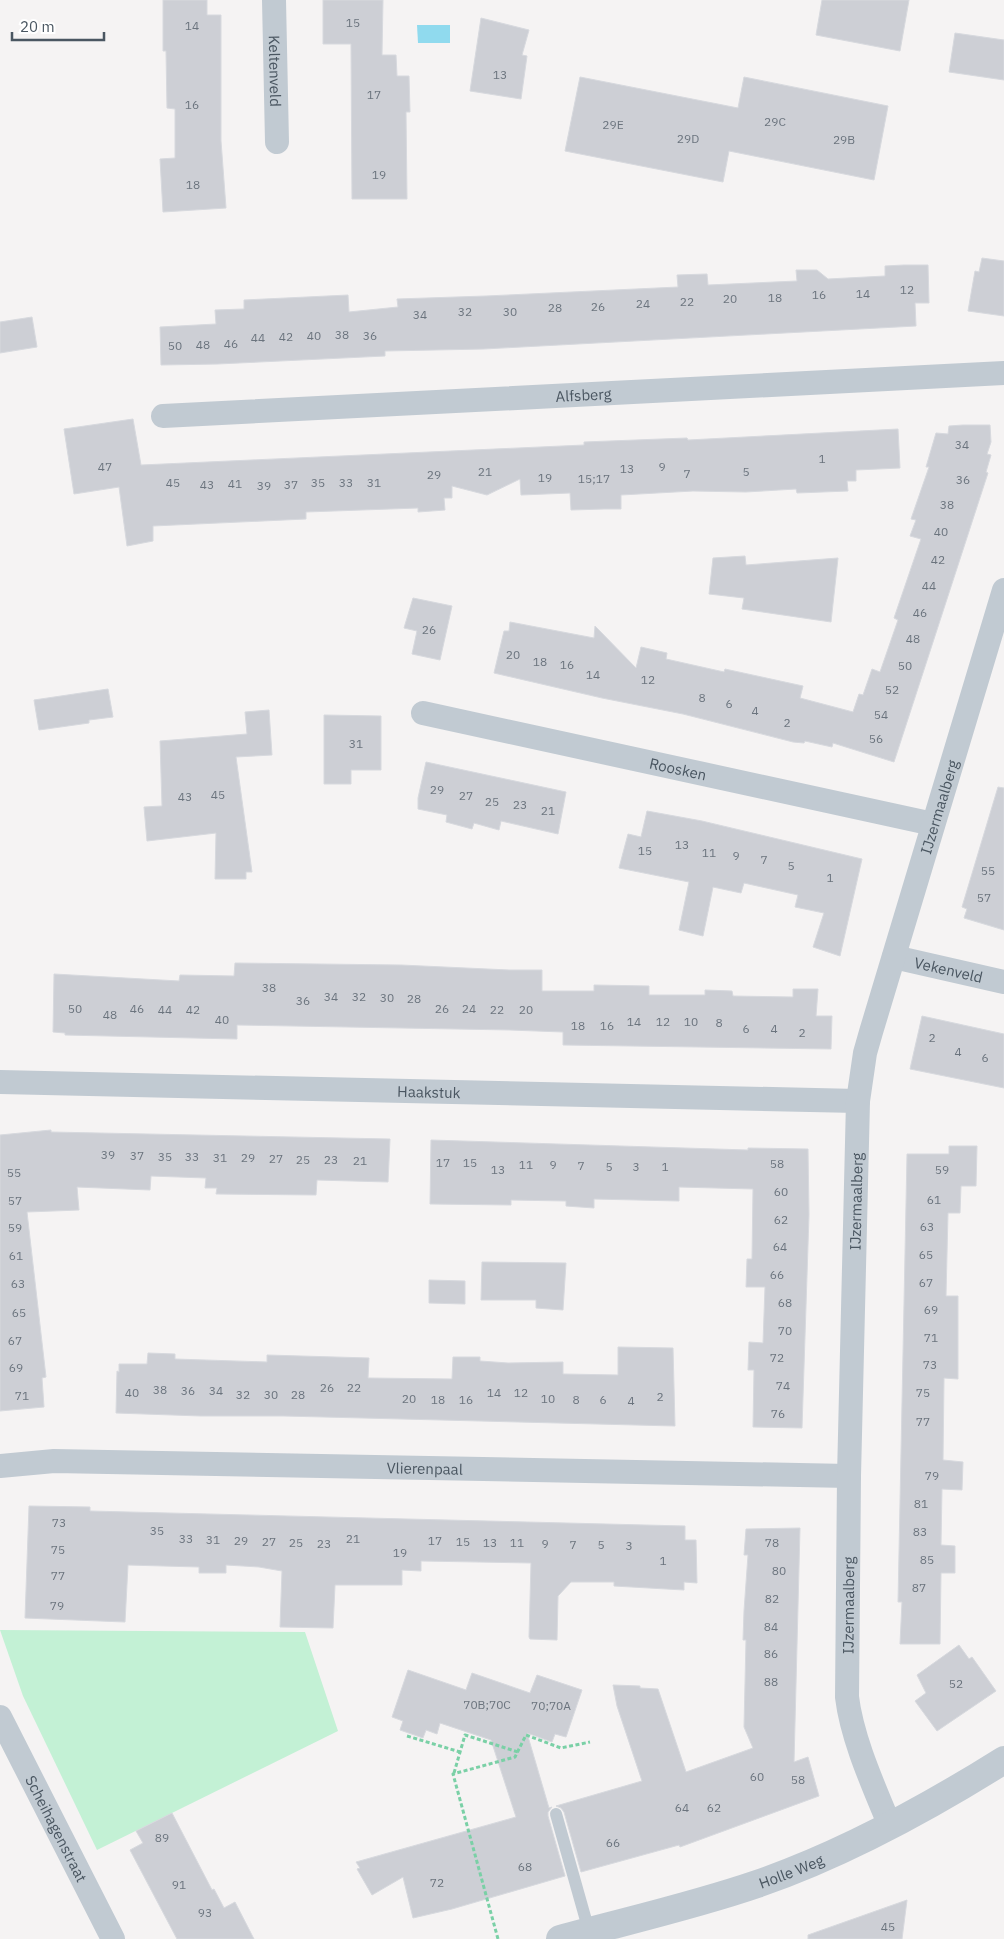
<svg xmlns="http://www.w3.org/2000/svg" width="1004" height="1939" font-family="'IBM Plex Sans',sans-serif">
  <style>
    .green { fill: #c3f1d5 }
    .water { fill: #90daee }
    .building { fill: #cdcfd5; stroke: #d7d9de }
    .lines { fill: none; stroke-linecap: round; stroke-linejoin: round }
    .path { stroke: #7ad0a6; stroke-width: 3; stroke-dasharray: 4 2.5; stroke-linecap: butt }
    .service { stroke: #c1cad2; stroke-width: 12 }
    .minor { stroke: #c1cad2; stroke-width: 24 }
    .tertiary { stroke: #c1cad2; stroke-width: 28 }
    .labels { text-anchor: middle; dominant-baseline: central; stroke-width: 4; stroke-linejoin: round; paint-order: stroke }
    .number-label { font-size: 12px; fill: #6b747e }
    .street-label { font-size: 15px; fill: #4a5661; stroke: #fff }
  </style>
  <rect width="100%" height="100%" fill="#f5f3f3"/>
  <!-- green -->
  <polygon class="green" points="0,1630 305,1632 338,1731 97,1850 23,1696"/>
  <!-- water -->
  <polygon class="water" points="417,25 450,25 450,43 418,43"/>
  <!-- building -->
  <g class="building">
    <polygon points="163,0 207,0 207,15 221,15 221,141 226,208 163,212 160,159 175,158 175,109 167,108 166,51 163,51"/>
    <polygon points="323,0 383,0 382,55 396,55 397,76 409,76 410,112 406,112 407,199 352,199 351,44 323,44"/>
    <polygon points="822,0 909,0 900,51 816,35"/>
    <polygon points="481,18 529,30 522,55 527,56 521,99 470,91"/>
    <polygon points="955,33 1004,40 1004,80 949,72"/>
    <polygon points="580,77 738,108 744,77 888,106 874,180 729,151 723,182 565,151"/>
    <polygon points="982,258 1004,261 1004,316 968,311 975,271 979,272"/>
    <polygon points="904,265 928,265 929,303 915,303 916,326 484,349 385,351 385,356 218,364 161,365 160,327 216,324 215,310 244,309 244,300 348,295 349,312 398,307 397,299 486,296 678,287 677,275 707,274 708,285 797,281 796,270 817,270 828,279 885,276 885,266"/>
    <polygon points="32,317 37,347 0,353 0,322"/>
    <polygon points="133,419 141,465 584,445 584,442 687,438 688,440 898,429 900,468 856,470 856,481 847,481 848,491 797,493 796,489 746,492 693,491 621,495 621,509 604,509 571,510 570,493 521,495 520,479 487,495 452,486 452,498 444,498 445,510 418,512 418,508 306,512 306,519 153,526 153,541 127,546 119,487 74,494 64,429"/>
    <polygon points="963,425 990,425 991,442 987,454 991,455 986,472 988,473 894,762 833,743 832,747 805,741 804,743 793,742 683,714 602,698 494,673 504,631 509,631 510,622 594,638 595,626 636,668 641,647 667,653 666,659 724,672 725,669 803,686 800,698 853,712 859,694 863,695 872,669 880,672 898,620 894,618 921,539 910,536 916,520 911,519 929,467 926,467 936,433 948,434 949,426"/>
    <polygon points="745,556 746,565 838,558 831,622 742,609 744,598 709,594 713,558"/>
    <polygon points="413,598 452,606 440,660 412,654 417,631 404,628"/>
    <polygon points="108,689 113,717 89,720 89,723 39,730 34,700"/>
    <polygon points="269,710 272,755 236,757 252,872 246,872 246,879 215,879 216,833 147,841 144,807 162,806 160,741 247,734 245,712"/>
    <polygon points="324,715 381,716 381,770 351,770 351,784 324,784"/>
    <polygon points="426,762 566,792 558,834 501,821 499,830 474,823 472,829 446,822 447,815 418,809 418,798"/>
    <polygon points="998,787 1004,788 1004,930 964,918 967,909 962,907"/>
    <polygon points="647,811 702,821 862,859 840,956 813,947 824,913 795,907 798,895 744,883 741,893 713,887 703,936 679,930 689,882 619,868 628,834 641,837"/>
    <polygon points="235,963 401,965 509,970 542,970 542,991 594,991 594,985 649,986 649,995 705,995 705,990 732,991 733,996 793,997 793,989 818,989 816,1016 832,1016 831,1049 563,1045 563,1032 510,1030 237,1025 237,1039 65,1035 65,1033 53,1032 54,974 179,981 180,975 234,976"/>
    <polygon points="922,1016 1004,1034 1004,1088 910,1069"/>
    <polygon points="51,1130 51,1132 390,1139 388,1182 317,1180 316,1195 216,1194 217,1188 205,1188 206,1178 151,1176 150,1190 77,1187 79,1210 27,1212 46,1377 42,1378 44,1407 0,1411 0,1135"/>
    <polygon points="431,1140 748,1150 748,1148 808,1149 809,1215 802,1428 753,1427 754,1370 748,1370 749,1342 763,1343 765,1287 746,1287 747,1259 752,1259 753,1189 679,1187 679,1201 594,1199 594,1208 566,1206 566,1201 511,1200 511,1205 430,1204"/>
    <polygon points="949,1146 977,1146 976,1186 961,1186 960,1213 948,1213 946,1296 958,1296 958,1379 944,1378 943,1460 963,1462 962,1490 942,1489 941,1545 955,1546 955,1573 941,1573 940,1644 900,1644 902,1602 898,1602 907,1154 949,1154"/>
    <polygon points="482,1262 566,1263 563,1310 536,1308 536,1300 481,1300"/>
    <polygon points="429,1280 465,1281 465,1304 429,1303"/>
    <polygon points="618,1347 673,1348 675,1426 284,1416 201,1416 116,1413 117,1371 119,1372 119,1364 147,1364 148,1353 175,1354 175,1359 267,1362 267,1355 369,1358 368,1378 452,1379 453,1357 480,1357 480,1361 508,1363 563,1362 563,1374 618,1375"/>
    <polygon points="29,1506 90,1507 90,1511 685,1526 685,1540 696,1540 697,1583 684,1582 684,1590 614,1586 614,1582 571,1582 558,1596 557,1640 530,1639 529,1637 531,1563 421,1561 421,1571 402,1570 402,1585 335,1585 333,1628 280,1627 282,1571 259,1567 226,1565 226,1573 199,1573 199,1567 128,1565 125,1622 25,1618"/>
    <polygon points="800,1528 794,1762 808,1757 819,1796 680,1847 679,1845 581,1872 564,1812 561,1808 556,1806 642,1781 617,1706 613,1685 640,1686 640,1688 658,1689 686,1772 753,1748 744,1727 746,1640 743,1640 744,1611 748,1555 744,1555 746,1529"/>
    <polygon points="959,1645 969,1659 972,1657 996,1691 937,1731 915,1701 926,1693 917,1675"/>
    <polygon points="408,1670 466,1690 472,1673 530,1693 537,1675 582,1690 566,1737 555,1734 552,1742 527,1733 549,1808 552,1807 548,1812 548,1816 565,1876 452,1909 413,1918 403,1877 372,1895 357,1869 360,1868 356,1862 516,1817 491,1740 440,1723 437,1734 426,1730 423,1738 400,1730 403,1721 392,1717"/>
    <polygon points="172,1813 212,1890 214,1889 224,1908 235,1902 254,1939 177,1939 130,1850 143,1843 136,1831"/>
    <polygon points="907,1900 902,1939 808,1939 808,1935"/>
  </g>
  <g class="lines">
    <!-- path -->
    <g class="path">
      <polyline points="407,1736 460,1752"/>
      <polyline points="454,1773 465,1735 518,1752"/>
      <polyline points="498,1939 453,1774 515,1757 526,1735 561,1748 590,1742"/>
    </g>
    <!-- service -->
    <polyline class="service" points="556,1814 589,1931"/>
    <!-- minor -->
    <g class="minor">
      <path id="s1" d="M274,0L277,142"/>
      <path id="s2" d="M163,416L1004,373"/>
      <path id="s3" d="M423,713L933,824"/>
      <path id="s4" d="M894,957L1004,982"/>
      <path id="s5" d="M0,1082L858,1101"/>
      <path id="s6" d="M0,1466L54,1461L849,1476"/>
      <path id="s7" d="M0,1717L113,1939"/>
      <path id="s8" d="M890,1826C874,1787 852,1739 847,1697L849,1476L858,1101L865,1053L871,1032L1004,590"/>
    </g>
    <!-- tertiary -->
    <path class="tertiary" id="s9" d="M560,1939C626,1921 693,1906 757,1884C844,1854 926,1809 1004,1760"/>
  </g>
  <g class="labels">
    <!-- number labels -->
    <g class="number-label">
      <text x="353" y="22">15</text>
      <text x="192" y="25">14</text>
      <text x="500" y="74">13</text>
      <text x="374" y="94">17</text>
      <text x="192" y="104">16</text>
      <text x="775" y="121">29C</text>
      <text x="613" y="124">29E</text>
      <text x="688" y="138">29D</text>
      <text x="844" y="139">29B</text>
      <text x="379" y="174">19</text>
      <text x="193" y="184">18</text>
      <text x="907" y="289">12</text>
      <text x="863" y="293">14</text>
      <text x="819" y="294">16</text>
      <text x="775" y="297">18</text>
      <text x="730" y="298">20</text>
      <text x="687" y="301">22</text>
      <text x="643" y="303">24</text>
      <text x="598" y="306">26</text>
      <text x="555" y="307">28</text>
      <text x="465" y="311">32</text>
      <text x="510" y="311">30</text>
      <text x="420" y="314">34</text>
      <text x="342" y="334">38</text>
      <text x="314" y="335">40</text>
      <text x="370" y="335">36</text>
      <text x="286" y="336">42</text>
      <text x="258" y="337">44</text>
      <text x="231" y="343">46</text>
      <text x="203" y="344">48</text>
      <text x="175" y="345">50</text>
      <text x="962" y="444">34</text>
      <text x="822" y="458">1</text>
      <text x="105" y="466">47</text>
      <text x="662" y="466">9</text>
      <text x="627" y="468">13</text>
      <text x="485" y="471">21</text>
      <text x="746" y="471">5</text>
      <text x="687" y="473">7</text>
      <text x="434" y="474">29</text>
      <text x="545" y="477">19</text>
      <text x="594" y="478">15;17</text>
      <text x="963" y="479">36</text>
      <text x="173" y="482">45</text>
      <text x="318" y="482">35</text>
      <text x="346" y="482">33</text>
      <text x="374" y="482">31</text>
      <text x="235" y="483">41</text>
      <text x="207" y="484">43</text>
      <text x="291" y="484">37</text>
      <text x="264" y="485">39</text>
      <text x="947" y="504">38</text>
      <text x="941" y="531">40</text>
      <text x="938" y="559">42</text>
      <text x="929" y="585">44</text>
      <text x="920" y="612">46</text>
      <text x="429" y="629">26</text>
      <text x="913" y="638">48</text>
      <text x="513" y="654">20</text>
      <text x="540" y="661">18</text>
      <text x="567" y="664">16</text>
      <text x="905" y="665">50</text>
      <text x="593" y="674">14</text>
      <text x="648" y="679">12</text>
      <text x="892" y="689">52</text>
      <text x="702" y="697">8</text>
      <text x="729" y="703">6</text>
      <text x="755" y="710">4</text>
      <text x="881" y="714">54</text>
      <text x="787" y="722">2</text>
      <text x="876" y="738">56</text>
      <text x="356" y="743">31</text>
      <text x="437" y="789">29</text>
      <text x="218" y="794">45</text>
      <text x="466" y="795">27</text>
      <text x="185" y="796">43</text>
      <text x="492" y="801">25</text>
      <text x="520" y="804">23</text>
      <text x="548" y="810">21</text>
      <text x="682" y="844">13</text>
      <text x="645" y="850">15</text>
      <text x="709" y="852">11</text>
      <text x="736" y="855">9</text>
      <text x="764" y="859">7</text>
      <text x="791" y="865">5</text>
      <text x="988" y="870">55</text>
      <text x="830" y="877">1</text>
      <text x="984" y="897">57</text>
      <text x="269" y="987">38</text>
      <text x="331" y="996">34</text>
      <text x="359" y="996">32</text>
      <text x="387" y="997">30</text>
      <text x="414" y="998">28</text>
      <text x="303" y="1000">36</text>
      <text x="75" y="1008">50</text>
      <text x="137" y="1008">46</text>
      <text x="442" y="1008">26</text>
      <text x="469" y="1008">24</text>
      <text x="165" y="1009">44</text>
      <text x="193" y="1009">42</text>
      <text x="497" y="1009">22</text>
      <text x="526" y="1009">20</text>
      <text x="110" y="1014">48</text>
      <text x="222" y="1019">40</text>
      <text x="634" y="1021">14</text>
      <text x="663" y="1021">12</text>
      <text x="691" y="1021">10</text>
      <text x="719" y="1022">8</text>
      <text x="578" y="1025">18</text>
      <text x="607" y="1025">16</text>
      <text x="746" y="1028">6</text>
      <text x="774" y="1028">4</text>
      <text x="802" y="1032">2</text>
      <text x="932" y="1037">2</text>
      <text x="958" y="1051">4</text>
      <text x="985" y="1057">6</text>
      <text x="108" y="1154">39</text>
      <text x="137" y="1155">37</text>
      <text x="165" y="1156">35</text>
      <text x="192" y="1156">33</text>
      <text x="220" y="1157">31</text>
      <text x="248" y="1157">29</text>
      <text x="276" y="1158">27</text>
      <text x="303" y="1159">25</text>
      <text x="331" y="1159">23</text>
      <text x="360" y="1160">21</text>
      <text x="443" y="1162">17</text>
      <text x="470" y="1162">15</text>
      <text x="777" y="1163">58</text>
      <text x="526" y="1164">11</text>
      <text x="553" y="1164">9</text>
      <text x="581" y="1165">7</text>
      <text x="609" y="1166">5</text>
      <text x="636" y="1166">3</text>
      <text x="665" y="1166">1</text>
      <text x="498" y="1169">13</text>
      <text x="942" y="1169">59</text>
      <text x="14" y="1172">55</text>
      <text x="781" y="1191">60</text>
      <text x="934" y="1199">61</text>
      <text x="15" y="1200">57</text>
      <text x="781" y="1219">62</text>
      <text x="927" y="1226">63</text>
      <text x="15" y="1227">59</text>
      <text x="780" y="1246">64</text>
      <text x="926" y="1254">65</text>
      <text x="16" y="1255">61</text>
      <text x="777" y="1274">66</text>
      <text x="926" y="1282">67</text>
      <text x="18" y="1283">63</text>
      <text x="785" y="1302">68</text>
      <text x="931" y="1309">69</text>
      <text x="19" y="1312">65</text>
      <text x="785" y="1330">70</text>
      <text x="931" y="1337">71</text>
      <text x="15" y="1340">67</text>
      <text x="777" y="1357">72</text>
      <text x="930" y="1364">73</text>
      <text x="16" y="1367">69</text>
      <text x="783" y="1385">74</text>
      <text x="327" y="1387">26</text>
      <text x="354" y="1387">22</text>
      <text x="160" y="1389">38</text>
      <text x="188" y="1390">36</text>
      <text x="216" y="1390">34</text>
      <text x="132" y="1392">40</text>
      <text x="494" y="1392">14</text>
      <text x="521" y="1392">12</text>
      <text x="923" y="1392">75</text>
      <text x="243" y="1394">32</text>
      <text x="271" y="1394">30</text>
      <text x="298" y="1394">28</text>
      <text x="22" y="1395">71</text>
      <text x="660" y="1396">2</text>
      <text x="409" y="1398">20</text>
      <text x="548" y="1398">10</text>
      <text x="438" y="1399">18</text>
      <text x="466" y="1399">16</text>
      <text x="576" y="1399">8</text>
      <text x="603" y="1399">6</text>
      <text x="631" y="1400">4</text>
      <text x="778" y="1413">76</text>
      <text x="923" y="1421">77</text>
      <text x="932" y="1475">79</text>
      <text x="921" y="1503">81</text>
      <text x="59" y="1522">73</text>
      <text x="157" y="1530">35</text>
      <text x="920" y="1531">83</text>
      <text x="186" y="1538">33</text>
      <text x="353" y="1538">21</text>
      <text x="213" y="1539">31</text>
      <text x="241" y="1540">29</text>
      <text x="435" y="1540">17</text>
      <text x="269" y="1541">27</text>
      <text x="463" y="1541">15</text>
      <text x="296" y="1542">25</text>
      <text x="490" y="1542">13</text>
      <text x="517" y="1542">11</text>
      <text x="772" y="1542">78</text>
      <text x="324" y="1543">23</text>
      <text x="545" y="1543">9</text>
      <text x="573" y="1544">7</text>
      <text x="601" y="1544">5</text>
      <text x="629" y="1545">3</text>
      <text x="58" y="1549">75</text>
      <text x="400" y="1552">19</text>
      <text x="927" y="1559">85</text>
      <text x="663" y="1560">1</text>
      <text x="779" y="1570">80</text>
      <text x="58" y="1575">77</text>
      <text x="919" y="1587">87</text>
      <text x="772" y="1598">82</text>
      <text x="57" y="1605">79</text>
      <text x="771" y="1626">84</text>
      <text x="771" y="1653">86</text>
      <text x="771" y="1681">88</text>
      <text x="956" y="1683">52</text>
      <text x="487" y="1704">70B;70C</text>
      <text x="551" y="1705">70;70A</text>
      <text x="757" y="1776">60</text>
      <text x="798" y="1779">58</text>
      <text x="682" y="1807">64</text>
      <text x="714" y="1807">62</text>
      <text x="162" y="1837">89</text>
      <text x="613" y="1842">66</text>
      <text x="525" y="1866">68</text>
      <text x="437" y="1882">72</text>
      <text x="179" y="1884">91</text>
      <text x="205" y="1912">93</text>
      <text x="888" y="1926">45</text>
    </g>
    <!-- street labels -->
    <g class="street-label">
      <text stroke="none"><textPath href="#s1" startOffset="71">Keltenveld</textPath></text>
      <text stroke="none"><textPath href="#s2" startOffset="421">Alfsberg</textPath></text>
      <text stroke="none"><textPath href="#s3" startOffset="261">Roosken</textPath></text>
      <text stroke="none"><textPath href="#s8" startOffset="1038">IJzermaalberg</textPath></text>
      <text stroke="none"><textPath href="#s4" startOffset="56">Vekenveld</textPath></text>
      <text stroke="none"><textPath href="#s5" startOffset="429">Haakstuk</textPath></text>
      <text stroke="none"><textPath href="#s8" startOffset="632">IJzermaalberg</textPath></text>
      <text stroke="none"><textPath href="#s6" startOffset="425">Vlierenpaal</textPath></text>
      <text stroke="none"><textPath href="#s8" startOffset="228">IJzermaalberg</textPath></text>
      <text stroke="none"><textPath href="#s7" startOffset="125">Scheihagenstraat</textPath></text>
      <text stroke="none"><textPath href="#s9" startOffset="241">Holle Weg</textPath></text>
    </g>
  </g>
  <!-- scale -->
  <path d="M12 32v8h92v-8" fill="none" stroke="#4a5661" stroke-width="2.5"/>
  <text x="20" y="32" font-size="15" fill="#4a5661" stroke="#ffffff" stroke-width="4" paint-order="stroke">20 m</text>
</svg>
